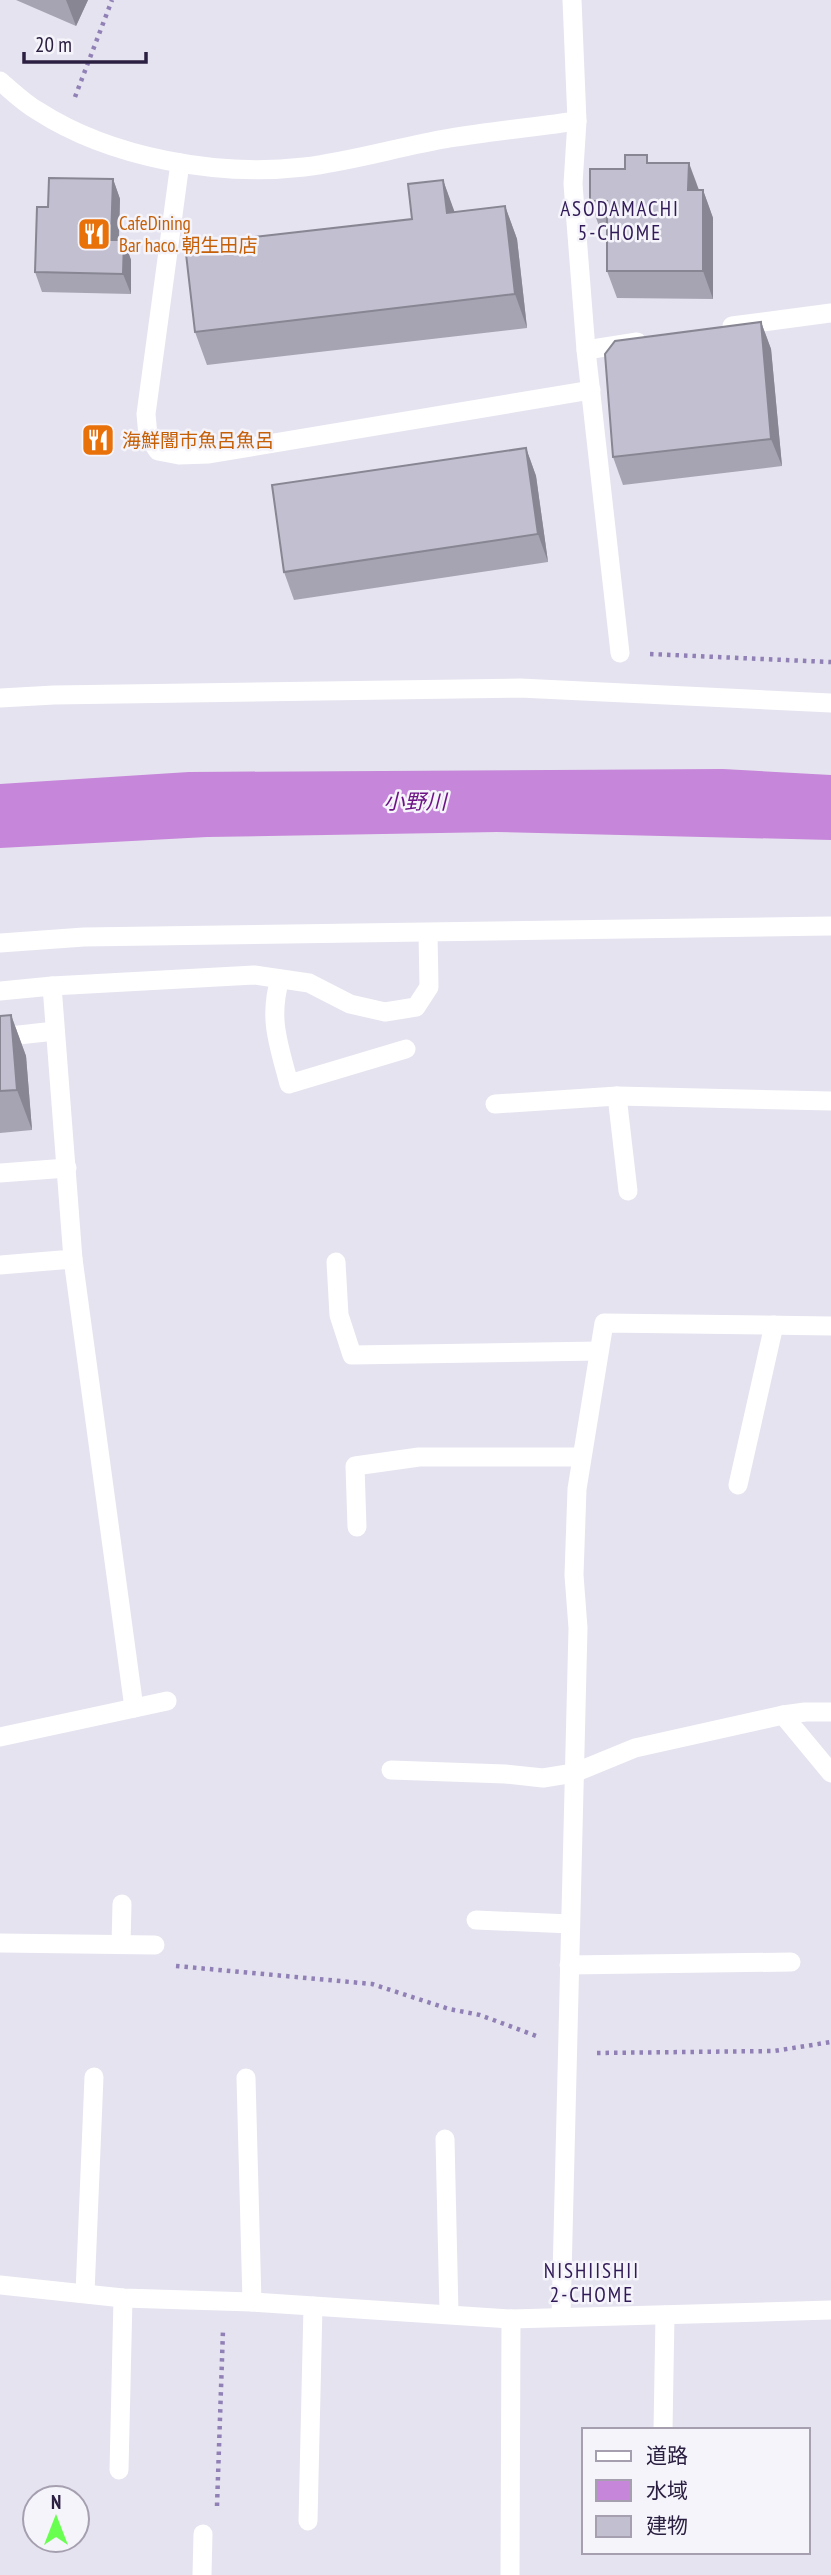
<svg xmlns="http://www.w3.org/2000/svg" width="831" height="2575" font-family="'PT Sans Narrow','Noto Sans JP',sans-serif">
  <style>
    .water { fill: #c686d9 }
    .lines { fill: none; stroke-linecap: round; stroke-linejoin: round }
    .path { stroke: #9080b6; stroke-width: 4.5; stroke-dasharray: 3.5 5; stroke-linecap: butt }
    .service { stroke: #fff; stroke-width: 19 }
    .minor { stroke: #fff; stroke-width: 19 }
    .tertiary { stroke: #fff; stroke-width: 19 }
    .wall { fill: #a6a4b3 }
    .shaded-wall { fill: #878692 }
    .building { fill: #c1bfd0; stroke: #878692; stroke-width: 2 }
    .labels { text-anchor: middle; dominant-baseline: central; stroke-width: 5; stroke-linejoin: round; paint-order: stroke }
    .food-label { font-size: 19px; fill: #c56008; stroke: #f5f4fa; text-anchor: start }
    .neighbourhood-label { font-size: 21px; letter-spacing: 2px; fill: #301a57; stroke: #f5f4fa }
    .water-label { font-size: 21px; font-style: italic; fill: #6d1386; stroke: #f5f4fa }
  </style>
  <rect width="100%" height="100%" fill="#e5e3ef"/>
  <!-- water -->
  <polygon class="water" points="723,769 831,775 831,840 497,832 207,837 0,848 0,784 189,772"/>
  <g class="lines">
    <!-- path -->
    <g class="path">
      <polyline points="75,97 112,0"/>
      <polyline points="650,654 831,662"/>
      <polyline points="176,1966 372,1984 449,2009 480,2015 539,2037"/>
      <polyline points="597,2053 774,2051 831,2042"/>
      <polyline points="217,2506 223,2330"/>
    </g>
    <!-- service -->
    <g class="service">
      <polyline points="0,1037 55,1031"/>
      <polyline points="0,1173 67,1168"/>
    </g>
    <!-- minor -->
    <g class="minor">
      <polyline points="572,0 577,121 573,184 586,350 620,653"/>
      <path d="M0,81C12,91 24,103 38,111C111,158 218,177 304,167C353,161 402,146 450,138C493,131 535,127 577,121"/>
      <polyline points="180,163 146,414 148,436 158,451 179,455 209,454 591,390"/>
      <polyline points="732,326 831,313"/>
      <polyline points="586,350 637,342"/>
      <polyline points="0,698 54,695 520,688 831,703"/>
      <path d="M280,979C268,1019 279,1045 289,1084L406,1049"/>
      <polyline points="0,991 52,986"/>
      <polyline points="617,1096 628,1191"/>
      <polyline points="495,1104 617,1096 831,1101"/>
      <polyline points="73,1259 134,1708"/>
      <polyline points="336,1262 339,1315 352,1355 599,1351"/>
      <polyline points="0,1265 73,1259 52,986 254,975 309,983 350,1004 385,1012 416,1007 429,987 428,933"/>
      <polyline points="738,1485 774,1325"/>
      <polyline points="357,1527 355,1466 419,1457 581,1457"/>
      <polyline points="783,1715 831,1773"/>
      <polyline points="0,1737 167,1701"/>
      <polyline points="391,1770 505,1774 543,1778 574,1773 635,1748 783,1715 805,1712 831,1712"/>
      <polyline points="476,1920 570,1924"/>
      <polyline points="0,1943 155,1945"/>
      <polyline points="121,1944 122,1904"/>
      <polyline points="569,1965 791,1962"/>
      <polyline points="246,2078 252,2302"/>
      <polyline points="445,2139 449,2313"/>
      <polyline points="0,2285 123,2298 252,2302 511,2319 510,2575"/>
      <polyline points="85,2293 94,2077"/>
      <polyline points="561,2317 578,1628 574,1575 577,1489 604,1323 831,1326"/>
      <polyline points="511,2319 831,2310"/>
      <polyline points="663,2430 665,2315"/>
      <polyline points="119,2470 123,2298"/>
      <polyline points="308,2521 313,2306"/>
      <polyline points="202,2575 203,2534"/>
    </g>
    <!-- tertiary -->
    <polyline class="tertiary" points="0,943 84,937 831,926"/>
  </g>
  <!-- wall -->
  <g class="wall">
    <polygon points="16,0 88,0 76,26"/>
    <polygon points="650,163 699,190 703,190 713,218 713,299 617,298 607,271 607,229 600,229 590,201"/>
    <polygon points="113,179 120,199 119,240 124,240 131,260 131,294 42,292 35,272 48,207"/>
    <polygon points="443,180 454,212 505,206 517,239 527,328 207,365 195,332 412,219"/>
    <polygon points="761,322 771,349 782,466 623,485 613,457"/>
    <polygon points="526,448 536,476 548,562 294,600 284,572"/>
    <polygon points="11,1015 26,1056 32,1130 0,1133 0,1016"/>
  </g>
  <!-- shaded-wall -->
  <g class="shaded-wall">
    <polygon points="66,0 88,0 76,26"/>
    <polygon points="689,163 699,190 688,190"/>
    <polygon points="113,179 120,199 118,260 111,240"/>
    <polygon points="443,180 455,213 447,213"/>
    <polygon points="703,190 713,218 713,299 703,271"/>
    <polygon points="505,206 517,239 527,328 515,294"/>
    <polygon points="124,240 131,260 131,294 123,274"/>
    <polygon points="761,322 771,349 782,466 771,439"/>
    <polygon points="526,448 536,476 548,562 538,534"/>
    <polygon points="11,1015 26,1056 32,1130 17,1090"/>
  </g>
  <!-- building -->
  <g class="building">
    <polygon points="625,155 647,155 647,163 689,163 688,190 703,190 703,271 607,271 607,201 590,201 590,169 625,169"/>
    <polygon points="49,178 113,179 111,240 124,240 123,274 35,272 37,207 48,207"/>
    <polygon points="443,180 447,213 505,206 515,294 195,332 185,245 412,219 408,184"/>
    <polygon points="761,322 771,439 613,457 605,354 615,341"/>
    <polygon points="526,448 538,534 284,572 272,485"/>
    <polygon points="11,1015 17,1090 0,1091 0,1016"/>
  </g>
  <!-- icons -->
  <defs>
    <symbol id="restaurant-square" viewBox="-11 -11 22 22"><rect x="-9" y="-9" width="18" height="18" rx="4" fill="#e8710a" stroke="#f5f4fa"/><path d="M-5-6h1v4h1v-4h1v4h1v-4h1v5L-1.5 .5V6h-2V.5L-5-1ZM5-6V6H3V1.5H1.5Q1.5-4 5-6Z" fill="#fff"/></symbol>
  </defs>
  <g fill-rule="evenodd">
    <use href="#restaurant-square" x="75" y="215" width="38" height="38"/>
    <use href="#restaurant-square" x="79" y="421" width="38" height="38"/>
  </g>
  <g class="labels">
    <!-- food labels -->
    <g class="food-label">
      <text x="119" y="223">CafeDining<tspan x="119" dy="22">Bar haco. 朝生田店</tspan></text>
      <text x="122" y="440">海鮮闇市魚呂魚呂</text>
    </g>
    <!-- neighbourhood labels -->
    <g class="neighbourhood-label">
      <text x="620" y="208">ASODAMACHI<tspan x="620" dy="24">5-CHOME</tspan></text>
      <text x="592" y="2270">NISHIISHII<tspan x="592" dy="24">2-CHOME</tspan></text>
    </g>
    <!-- water labels -->
    <g class="water-label">
      <text x="415" y="801">小野川</text>
    </g>
  </g>
  <!-- legend -->
  <rect x="582" y="2428" width="228" height="126" fill="#f5f4fa" stroke="#a59fb0" stroke-width="2"/>
  <rect x="596" y="2451" width="35" height="10" fill="#ffffff" stroke="#a59fb0" stroke-width="2"/>
  <text x="646" y="2463" font-size="21" fill="#2c2042">道路</text>
  <rect x="596" y="2480" width="35" height="21" fill="#c686d9" stroke="#a59fb0" stroke-width="2"/>
  <text x="646" y="2498" font-size="21" fill="#2c2042">水域</text>
  <rect x="596" y="2516" width="35" height="21" fill="#c1bfd0" stroke="#a59fb0" stroke-width="2"/>
  <text x="646" y="2533" font-size="21" fill="#2c2042">建物</text>
  <!-- north arrow -->
  <g transform="translate(56 2519)"><circle r="33" fill="#f5f4fa" stroke="#a59fb0" stroke-width="2"/>
  <path d="M0-5L12 26L0 18L-12 26Z" fill="#69ff51"/>
  <text y="-10" font-size="19" font-weight="bold" text-anchor="middle" fill="#2c2042">N</text>
  </g>
  <!-- scale -->
  <path d="M24 52v10h122v-10" fill="none" stroke="#2c2042" stroke-width="3.5"/>
  <text x="35" y="52" font-size="21" fill="#2c2042" stroke="#f5f4fa" stroke-width="5" paint-order="stroke">20 m</text>
</svg>
